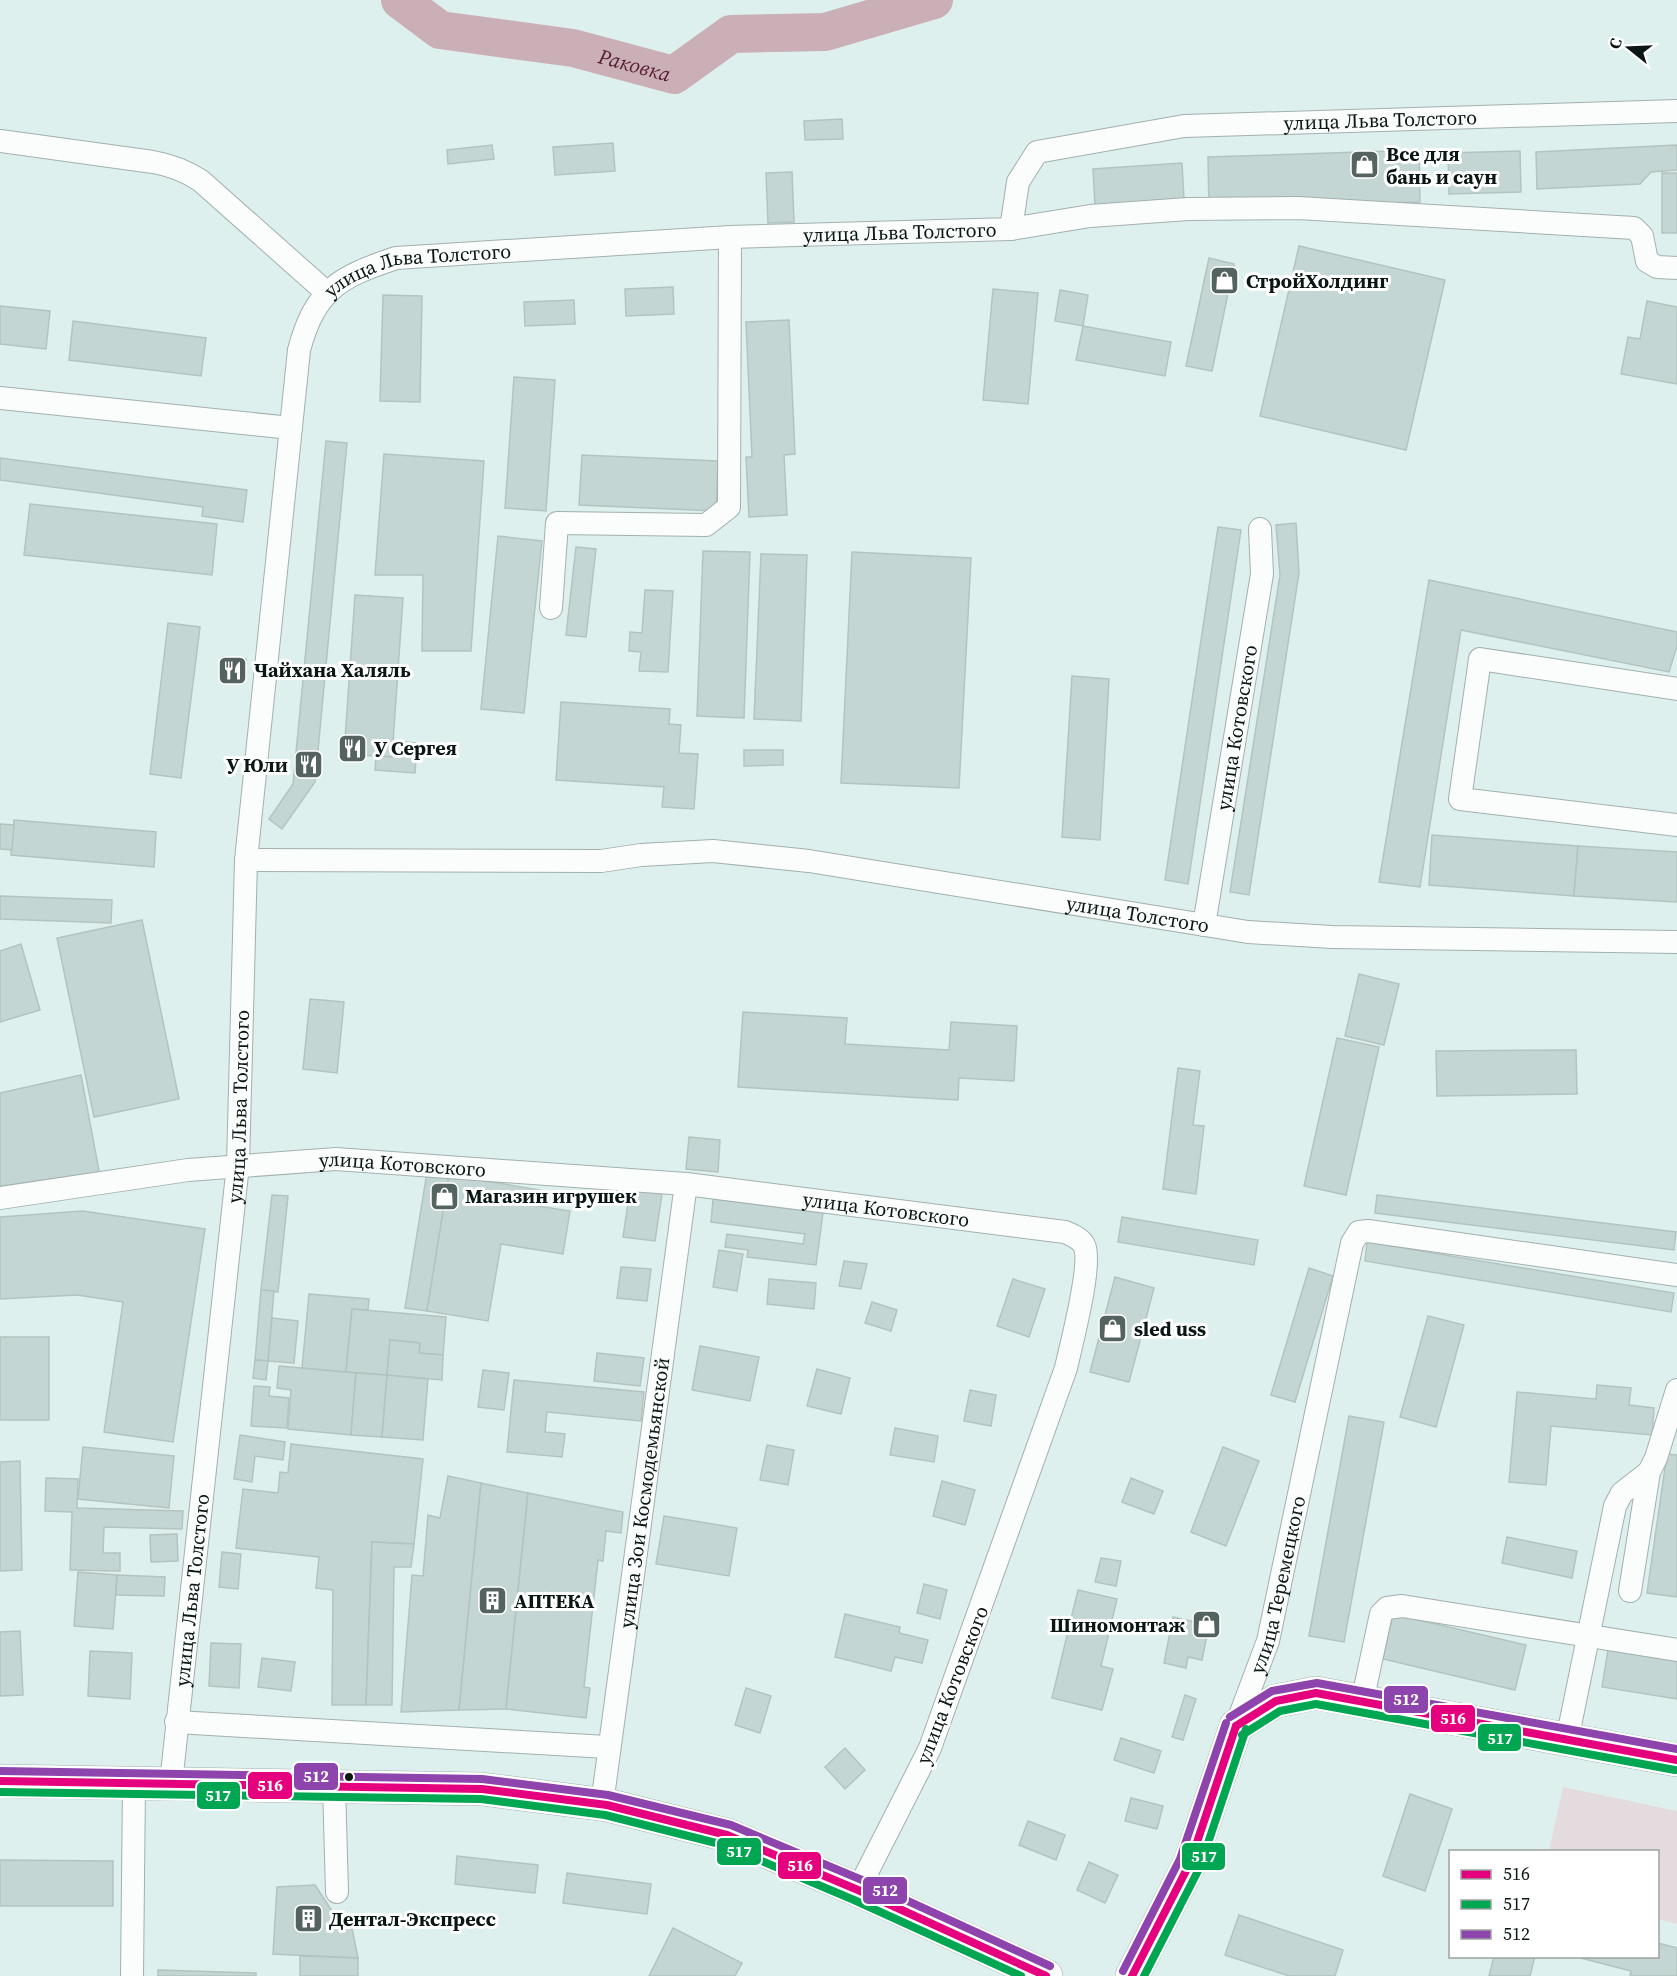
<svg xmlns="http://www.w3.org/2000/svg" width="1677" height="1976" font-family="'Source Serif 4',serif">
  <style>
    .grass { fill: #e4dbde }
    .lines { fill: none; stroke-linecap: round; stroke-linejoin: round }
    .stream { stroke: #caafb7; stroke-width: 6 }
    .river { stroke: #caafb7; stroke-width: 38 }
    .building { fill: #c4d6d3; stroke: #b4c3c0; stroke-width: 1.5 }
    .minor-casing { stroke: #a2b0ae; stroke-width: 24 }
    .highway-casing { stroke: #a2b0ae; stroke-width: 34 }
    .minor { stroke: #fafdfc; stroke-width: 22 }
    .highway { stroke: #fafdfc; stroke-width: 33 }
    .bus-1-casing { stroke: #fff; stroke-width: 12 }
    .bus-2-casing { stroke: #fff; stroke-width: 12 }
    .bus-3-casing { stroke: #fff; stroke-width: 12 }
    .bus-1 { stroke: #e5007d; stroke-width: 8 }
    .bus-2 { stroke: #00a651; stroke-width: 8 }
    .bus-3 { stroke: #8e44ad; stroke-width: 8 }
    .bus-dot { fill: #091614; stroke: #fff; stroke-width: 2 }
    .labels { text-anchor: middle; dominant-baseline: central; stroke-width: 6; stroke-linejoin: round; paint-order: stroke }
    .street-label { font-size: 20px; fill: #091614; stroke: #fff }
    .poi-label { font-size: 20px; font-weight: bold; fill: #091614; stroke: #fff; text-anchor: start }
    .water-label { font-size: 21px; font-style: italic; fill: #592034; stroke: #fff }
    .line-badge { stroke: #fff; stroke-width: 2 }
    .badge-label { font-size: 16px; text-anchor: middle; font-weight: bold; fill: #fff }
  </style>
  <rect width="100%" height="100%" fill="#def0ed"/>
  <!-- grass -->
  <polygon class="grass" points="1563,1787 1677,1811 1677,1924 1658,1919 1658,1852 1549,1851"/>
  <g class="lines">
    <!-- stream -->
    <polyline class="stream" points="427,20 427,0"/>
    <!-- river -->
    <path class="river" id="s1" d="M400,0L440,30L573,48L674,75L731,34L825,32L934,0"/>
  </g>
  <!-- building -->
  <g class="building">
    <polygon points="842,119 843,139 805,140 804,121"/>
    <polygon points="613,143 615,171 555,175 553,147"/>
    <polygon points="492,145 494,159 448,164 447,150"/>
    <polygon points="1677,145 1677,170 1651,172 1640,184 1537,189 1536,152"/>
    <polygon points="1419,150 1420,202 1209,209 1208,157"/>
    <polygon points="1520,151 1521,192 1449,194 1448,153"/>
    <polygon points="1182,163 1184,199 1095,205 1093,169"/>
    <polygon points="792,172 794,222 768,223 766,173"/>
    <rect x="1662" y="173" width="15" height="60"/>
    <polygon points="1299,246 1445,280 1406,450 1260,416"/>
    <polygon points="1209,258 1234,264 1212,371 1186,366"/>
    <polygon points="673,287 674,314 626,316 625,289"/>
    <polygon points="993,289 1038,293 1028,404 983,400"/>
    <polygon points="1060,290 1088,295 1083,326 1055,321"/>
    <polygon points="383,295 422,296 420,402 380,401"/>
    <polygon points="574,300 575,324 525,326 524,302"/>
    <polygon points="1647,301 1677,307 1677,384 1621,374 1628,337 1640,339"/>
    <polygon points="0,306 50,311 46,349 0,344"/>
    <polygon points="789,320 795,454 784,455 787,515 749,517 746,457 752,457 746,322"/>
    <polygon points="73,321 206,338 201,376 69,360"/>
    <polygon points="1083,326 1171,342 1165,376 1076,360"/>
    <polygon points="514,377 555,380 546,511 505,508"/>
    <polygon points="326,441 347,443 315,782 282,829 269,819 293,784"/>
    <polygon points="384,454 484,461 471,651 422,651 423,575 375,575"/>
    <polygon points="582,455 718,461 716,511 579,505"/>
    <polygon points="0,458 247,490 243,522 202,516 203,507 0,480"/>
    <polygon points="30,504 217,524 212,575 24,555"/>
    <polygon points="1296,523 1299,573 1249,895 1230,892 1280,575 1276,525"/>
    <polygon points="1218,527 1241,530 1188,884 1165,880"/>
    <polygon points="498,536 542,541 524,713 481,709"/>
    <polygon points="576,547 596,549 586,637 566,635"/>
    <polygon points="703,551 750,552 744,718 697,716"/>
    <polygon points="852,552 971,558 959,788 841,783"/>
    <polygon points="761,554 807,555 801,721 754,719"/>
    <polygon points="1429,580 1677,632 1677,646 1669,672 1461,630 1420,887 1379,882"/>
    <polygon points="645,590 673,591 668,672 639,671 641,652 629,651 630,632 642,633"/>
    <polygon points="355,595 403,598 392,757 344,754"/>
    <polygon points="168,623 200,627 181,778 150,774"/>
    <polygon points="223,657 246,659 243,683 221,681"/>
    <polygon points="1072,676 1109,679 1100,840 1062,837"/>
    <polygon points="561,702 670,709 669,724 681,725 679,753 698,754 694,809 662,807 664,787 556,780"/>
    <polygon points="393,741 417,743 415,773 375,770 376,756 392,757"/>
    <polygon points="744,750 783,750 783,765 744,766"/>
    <polygon points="14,820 156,832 154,867 11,855"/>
    <polygon points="0,824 14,825 12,850 0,849"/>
    <polygon points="1432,835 1578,846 1574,896 1429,885"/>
    <polygon points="1578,846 1677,852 1677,902 1574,896"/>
    <polygon points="0,896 112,900 111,923 0,919"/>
    <polygon points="142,920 179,1099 94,1117 57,938"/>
    <polygon points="21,944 40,1010 0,1022 0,951"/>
    <polygon points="1359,974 1399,984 1384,1045 1345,1036"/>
    <polygon points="310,999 344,1002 337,1073 303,1069"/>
    <polygon points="743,1012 847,1018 845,1044 949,1050 951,1022 1017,1026 1014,1081 959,1078 958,1100 738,1087"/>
    <polygon points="1337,1038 1379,1047 1346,1195 1304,1186"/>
    <polygon points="1576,1050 1577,1094 1437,1096 1436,1051"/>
    <polygon points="1178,1068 1200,1071 1193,1125 1204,1126 1196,1194 1163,1189"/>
    <polygon points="81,1075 100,1176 0,1188 0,1093"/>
    <polygon points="689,1137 720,1140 718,1172 686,1169"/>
    <polygon points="427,1172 449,1175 427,1311 405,1308"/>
    <polygon points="449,1175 540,1190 538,1206 570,1211 563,1254 501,1244 488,1321 427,1311"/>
    <polygon points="630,1189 662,1194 655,1241 623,1237"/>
    <polygon points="272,1195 288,1196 278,1292 261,1290"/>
    <polygon points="1377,1195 1676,1232 1674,1250 1375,1213"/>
    <polygon points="713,1199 823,1213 816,1265 747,1257 748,1250 725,1247 727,1234 803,1244 805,1234 711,1222"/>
    <polygon points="83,1211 205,1229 173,1442 104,1432 123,1302 77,1295 0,1299 0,1217"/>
    <polygon points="1122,1217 1258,1240 1254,1265 1118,1242"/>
    <polygon points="1367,1242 1674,1293 1671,1312 1365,1261"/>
    <polygon points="719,1250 743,1254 737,1291 713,1287"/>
    <polygon points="844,1261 867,1264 861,1289 839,1286"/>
    <polygon points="621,1267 651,1269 647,1301 617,1298"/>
    <polygon points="1309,1268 1333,1276 1295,1402 1271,1395"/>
    <polygon points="1115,1277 1154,1288 1129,1382 1090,1372"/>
    <polygon points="769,1279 816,1283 814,1309 767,1304"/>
    <polygon points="1013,1279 1045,1289 1029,1337 997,1326"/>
    <polygon points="261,1290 274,1291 268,1361 255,1360"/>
    <polygon points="309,1294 369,1299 368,1310 352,1309 346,1372 302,1368"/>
    <polygon points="872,1302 897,1310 891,1331 865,1323"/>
    <polygon points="352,1309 446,1317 443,1355 419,1353 420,1343 390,1340 387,1375 346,1372"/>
    <polygon points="1428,1316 1464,1325 1436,1427 1400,1417"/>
    <polygon points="272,1318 298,1321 294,1363 268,1361"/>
    <rect x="0" y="1337" width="49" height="83"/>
    <polygon points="390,1340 420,1343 419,1353 443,1355 442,1380 387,1375"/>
    <polygon points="700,1346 759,1357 750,1401 692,1390"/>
    <polygon points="597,1353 644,1358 640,1386 594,1381"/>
    <polygon points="255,1360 268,1361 266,1380 253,1378"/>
    <polygon points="279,1366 356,1373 351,1435 288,1429 291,1390 277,1388"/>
    <polygon points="817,1369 850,1378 841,1414 807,1406"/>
    <polygon points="483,1370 509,1373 504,1410 478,1407"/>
    <polygon points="356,1373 387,1375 382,1437 351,1435"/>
    <polygon points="387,1375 428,1379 423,1440 382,1437"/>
    <polygon points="514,1380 644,1392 641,1421 547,1412 545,1432 565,1434 562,1457 507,1452"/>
    <polygon points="1597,1385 1631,1388 1629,1405 1654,1408 1652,1435 1551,1426 1546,1485 1509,1482 1517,1392 1596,1399"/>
    <polygon points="254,1386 270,1387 269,1396 289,1398 287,1428 251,1426"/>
    <polygon points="970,1390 996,1395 991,1426 964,1421"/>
    <polygon points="1349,1416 1384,1422 1344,1642 1309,1636"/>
    <polygon points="895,1428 938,1436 934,1462 890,1455"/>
    <polygon points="240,1435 285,1442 283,1460 255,1456 252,1482 234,1479"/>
    <polygon points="291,1444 423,1459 414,1544 372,1542 366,1705 332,1705 333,1590 316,1588 319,1557 236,1548 243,1489 278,1493 280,1472 288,1473"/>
    <polygon points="767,1445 794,1450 788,1485 760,1480"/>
    <polygon points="83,1447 174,1456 169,1508 78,1499"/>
    <polygon points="1223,1447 1259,1461 1226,1546 1191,1532"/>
    <polygon points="1667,1454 1677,1455 1677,1597 1647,1593"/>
    <polygon points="20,1461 22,1570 0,1571 0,1462"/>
    <polygon points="448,1476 481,1483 459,1710 401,1712 412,1575 423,1576 428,1515 440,1518"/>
    <polygon points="46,1478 78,1479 77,1508 183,1511 182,1529 104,1527 103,1553 120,1553 120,1571 70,1570 72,1512 45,1511"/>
    <polygon points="1131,1478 1163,1491 1154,1514 1122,1502"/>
    <polygon points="942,1481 975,1490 965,1525 933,1516"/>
    <polygon points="481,1483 528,1493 506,1709 459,1710"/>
    <polygon points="528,1493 623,1512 621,1533 606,1531 603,1561 598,1560 584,1687 590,1688 586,1718 506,1709"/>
    <polygon points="664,1516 737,1528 729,1576 656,1564"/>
    <polygon points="177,1534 178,1561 151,1562 150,1535"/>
    <polygon points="1507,1537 1577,1551 1572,1578 1502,1563"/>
    <polygon points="372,1542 414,1544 411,1567 394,1567 392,1705 366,1705"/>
    <polygon points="222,1552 241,1554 238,1589 219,1587"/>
    <polygon points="1101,1558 1121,1561 1116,1586 1095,1582"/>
    <polygon points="78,1572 117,1575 113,1629 74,1626"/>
    <polygon points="117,1575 165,1577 164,1596 116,1595"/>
    <polygon points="924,1584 947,1590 940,1619 917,1613"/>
    <polygon points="1078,1590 1117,1599 1101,1666 1113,1669 1102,1710 1052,1698"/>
    <polygon points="845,1614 900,1627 899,1633 928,1640 922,1663 895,1657 891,1671 835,1657"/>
    <polygon points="1393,1614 1526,1645 1515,1690 1383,1659"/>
    <polygon points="1173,1617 1209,1625 1202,1660 1188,1657 1186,1668 1164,1663"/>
    <polygon points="20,1631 23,1695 0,1696 0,1632"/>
    <polygon points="211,1643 241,1644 239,1688 209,1686"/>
    <polygon points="1608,1650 1677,1661 1677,1699 1602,1687"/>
    <polygon points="90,1651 132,1653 130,1699 88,1696"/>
    <polygon points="262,1658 295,1662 291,1691 258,1687"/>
    <polygon points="746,1688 771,1696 760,1733 735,1725"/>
    <polygon points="1185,1695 1196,1699 1183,1740 1172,1737"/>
    <polygon points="1121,1738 1161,1751 1154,1773 1114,1760"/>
    <polygon points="845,1748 865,1770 845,1789 825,1767"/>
    <polygon points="1410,1794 1452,1809 1425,1891 1383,1876"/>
    <polygon points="1131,1798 1163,1806 1157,1829 1125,1821"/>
    <polygon points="1028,1821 1065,1835 1056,1860 1019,1845"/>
    <polygon points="457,1856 538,1865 535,1893 455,1884"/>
    <polygon points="0,1860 113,1861 113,1906 0,1906"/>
    <polygon points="1089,1862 1118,1875 1105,1903 1077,1890"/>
    <polygon points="567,1873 651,1884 647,1914 563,1903"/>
    <polygon points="315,1885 332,1911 352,1928 358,1958 273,1954 277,1887"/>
    <polygon points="1239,1915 1343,1950 1335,1976 1289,1976 1225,1955"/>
    <polygon points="673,1928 742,1963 735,1976 649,1976"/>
    <polygon points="1658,1943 1677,1948 1677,1976 1630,1976 1631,1971 1573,1956 1658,1956"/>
    <polygon points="300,1956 358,1958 358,1976 300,1976"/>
    <polygon points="1494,1956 1535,1956 1530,1976 1489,1976"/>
    <polygon points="158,1970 256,1973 256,1976 158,1976"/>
  </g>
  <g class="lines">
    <defs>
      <g id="minor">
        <path d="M0,141L153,162C171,165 186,171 201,181L326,292"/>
        <polyline points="1011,229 1090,216 1188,209 1298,208 1634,228 1642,236 1647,261 1657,267 1677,268"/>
        <polyline points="0,398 291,428"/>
        <polyline points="551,608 557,523 706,525 729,507 730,237"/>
        <polyline points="1677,689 1480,659 1460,799 1677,825"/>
        <path id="s2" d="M246,860L601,861L641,855L713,851L809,861L1248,932L1332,937L1677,942"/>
        <path id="s3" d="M1204,925L1262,574L1260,529"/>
        <path id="s4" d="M0,1198L188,1170L336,1159L686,1184L1065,1232C1072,1235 1080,1238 1084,1245C1093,1263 1071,1345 1066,1368L930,1748L858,1890"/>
        <polyline points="1630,1591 1649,1472 1656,1458 1677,1390"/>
        <polyline points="1362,1702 1381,1614 1387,1608 1402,1606 1677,1650"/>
        <polyline points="176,1722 607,1747"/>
        <path id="s5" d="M1236,1726L1268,1641L1352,1243L1359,1232L1368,1231L1677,1275"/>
        <polyline points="1567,1740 1615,1506 1622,1493 1649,1472"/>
        <path id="s6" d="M171,1783L238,1165L246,860L299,350C315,290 339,277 396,258L730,237L1011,229L1018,182L1037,152L1184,126L1677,111"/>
        <polyline points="334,1785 337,1892"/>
        <path id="s7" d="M602,1804L686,1184"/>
        <polyline points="132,1976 134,1784"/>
      </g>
      <g id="highway">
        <polyline points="0,1781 482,1789 607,1805 727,1835 858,1890 1046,1976"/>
        <polyline points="1132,1976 1190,1863 1236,1726 1276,1701 1316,1693 1677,1760"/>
      </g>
    </defs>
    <!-- minor casing -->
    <use href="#minor" class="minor-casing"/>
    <!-- highway casing -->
    <use href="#highway" class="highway-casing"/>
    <!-- minor -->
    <use href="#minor" class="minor"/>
    <!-- highway -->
    <use href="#highway" class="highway"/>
    <defs>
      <g id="bus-1">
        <polyline points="1236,1726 1276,1701 1316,1693 1677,1760"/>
        <polyline points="0,1781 482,1789 607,1805 727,1835 858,1890 1046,1976"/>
        <polyline points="1132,1976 1190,1863 1236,1726"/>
      </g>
      <g id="bus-2">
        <polyline points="1242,1735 1280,1711 1316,1704 1675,1770"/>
        <polyline points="0,1792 481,1799 605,1815 724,1845 854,1900 1021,1976"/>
        <polyline points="1144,1976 1200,1867 1246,1729"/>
      </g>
      <g id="bus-3">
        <polyline points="1230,1717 1272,1691 1317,1683 1677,1749"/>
        <polyline points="0,1771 482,1779 608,1795 731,1825 862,1880 1050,1966"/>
        <polyline points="1123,1971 1180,1859 1226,1723"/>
      </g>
    </defs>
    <!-- bus-1 casing -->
    <use href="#bus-1" class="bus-1-casing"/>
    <!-- bus-2 casing -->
    <use href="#bus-2" class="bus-2-casing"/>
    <!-- bus-3 casing -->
    <use href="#bus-3" class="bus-3-casing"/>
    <!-- bus-1 -->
    <use href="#bus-1" class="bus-1"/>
    <!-- bus-2 -->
    <use href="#bus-2" class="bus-2"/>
    <!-- bus-3 -->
    <use href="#bus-3" class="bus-3"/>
  </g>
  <!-- icons -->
  <defs>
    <symbol id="shop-square" viewBox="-11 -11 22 22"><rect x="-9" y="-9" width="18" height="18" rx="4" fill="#546260" stroke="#fff"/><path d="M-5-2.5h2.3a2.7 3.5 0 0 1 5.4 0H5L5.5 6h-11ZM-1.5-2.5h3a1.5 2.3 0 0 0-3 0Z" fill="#fff"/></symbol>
    <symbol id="restaurant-square" viewBox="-11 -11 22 22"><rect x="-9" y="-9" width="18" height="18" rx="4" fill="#546260" stroke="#fff"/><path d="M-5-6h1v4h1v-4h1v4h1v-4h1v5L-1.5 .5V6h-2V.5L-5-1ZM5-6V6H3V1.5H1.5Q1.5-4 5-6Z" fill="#fff"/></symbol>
    <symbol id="building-square" viewBox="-11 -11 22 22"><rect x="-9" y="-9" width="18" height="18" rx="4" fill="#546260" stroke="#fff"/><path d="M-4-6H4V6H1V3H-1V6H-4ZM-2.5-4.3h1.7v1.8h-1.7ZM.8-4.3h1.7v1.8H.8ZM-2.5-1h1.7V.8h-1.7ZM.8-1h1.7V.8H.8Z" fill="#fff"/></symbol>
  </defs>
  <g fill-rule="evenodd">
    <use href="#shop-square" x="1348" y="148" width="33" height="33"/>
    <use href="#shop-square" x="1208" y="264" width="33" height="33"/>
    <use href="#restaurant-square" x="216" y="654" width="33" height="33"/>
    <use href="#restaurant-square" x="336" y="732" width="33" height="33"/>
    <use href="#restaurant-square" x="292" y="748" width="33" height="33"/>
    <use href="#shop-square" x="428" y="1180" width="33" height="33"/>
    <use href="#shop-square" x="1096" y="1312" width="33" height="33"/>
    <use href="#building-square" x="476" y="1584" width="33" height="33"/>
    <use href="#shop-square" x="1190" y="1608" width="33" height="33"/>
    <use href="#building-square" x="292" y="1902" width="33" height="33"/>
  </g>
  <!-- markers -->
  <circle class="bus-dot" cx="349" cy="1777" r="5"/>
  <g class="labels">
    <!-- street labels -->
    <g class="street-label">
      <text stroke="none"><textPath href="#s6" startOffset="2626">улица Льва Толстого</textPath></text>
      <text stroke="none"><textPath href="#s6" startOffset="2086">улица Льва Толстого</textPath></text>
      <text stroke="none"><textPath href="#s6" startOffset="1600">улица Льва Толстого</textPath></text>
      <text stroke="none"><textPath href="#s3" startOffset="200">улица Котовского</textPath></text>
      <text stroke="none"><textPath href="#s2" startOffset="897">улица Толстого</textPath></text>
      <text stroke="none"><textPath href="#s6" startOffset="680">улица Льва Толстого</textPath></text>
      <text stroke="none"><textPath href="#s4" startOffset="405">улица Котовского</textPath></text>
      <text stroke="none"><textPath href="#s4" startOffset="891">улица Котовского</textPath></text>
      <text stroke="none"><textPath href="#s7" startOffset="314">улица Зои Космодемьянской</textPath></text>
      <text stroke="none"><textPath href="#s5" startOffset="148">улица Теремецкого</textPath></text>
      <text stroke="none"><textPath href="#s6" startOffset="194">улица Льва Толстого</textPath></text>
      <text transform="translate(952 1685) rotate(-69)">улица Котовского</text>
    </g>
    <!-- poi labels -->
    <g class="poi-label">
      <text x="1386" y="154">Все для<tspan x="1386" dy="23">бань и саун</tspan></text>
      <text x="1246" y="281">СтройХолдинг</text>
      <text x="254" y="670">Чайхана Халяль</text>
      <text x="374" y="748">У Сергея</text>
      <text x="288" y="765" text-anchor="end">У Юли</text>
      <text x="465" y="1196">Магазин игрушек</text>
      <text x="1134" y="1329">sled uss</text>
      <text x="514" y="1601">АПТЕКА</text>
      <text x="1185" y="1625" text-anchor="end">Шиномонтаж</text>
      <text x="329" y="1919">Дентал-Экспресс</text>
    </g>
    <!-- water labels -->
    <g class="water-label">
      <text stroke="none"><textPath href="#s1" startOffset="248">Раковка</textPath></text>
    </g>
  </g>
  <g class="line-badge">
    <rect x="1383" y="1685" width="46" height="29" rx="6" fill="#8e44ad"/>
    <rect x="1430" y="1704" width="46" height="29" rx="6" fill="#e5007d"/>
    <rect x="1477" y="1723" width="45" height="29" rx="6" fill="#00a651"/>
    <rect x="293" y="1762" width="46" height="29" rx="6" fill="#8e44ad"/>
    <rect x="247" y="1771" width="46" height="29" rx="6" fill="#e5007d"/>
    <rect x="196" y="1781" width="45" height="29" rx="6" fill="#00a651"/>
    <rect x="716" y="1837" width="46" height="29" rx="6" fill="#00a651"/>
    <rect x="1181" y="1842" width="45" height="29" rx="6" fill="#00a651"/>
    <rect x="777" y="1851" width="45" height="29" rx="6" fill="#e5007d"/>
    <rect x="862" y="1876" width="46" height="29" rx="6" fill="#8e44ad"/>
  </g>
  <g class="badge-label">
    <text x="1406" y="1705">512</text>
    <text x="1453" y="1724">516</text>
    <text x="1500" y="1744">517</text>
    <text x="316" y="1782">512</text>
    <text x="270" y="1791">516</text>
    <text x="218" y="1801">517</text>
    <text x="739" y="1857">517</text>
    <text x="1204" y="1862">517</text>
    <text x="800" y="1871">516</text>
    <text x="885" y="1896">512</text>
  </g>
  <!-- legend -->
  <rect x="1449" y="1850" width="210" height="108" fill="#ffffff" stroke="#9da2a1" stroke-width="1.5"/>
  <rect x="1461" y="1870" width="30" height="9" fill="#e5007d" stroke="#9da2a1" stroke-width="1.5"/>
  <text x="1503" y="1880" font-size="18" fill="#091614">516</text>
  <rect x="1461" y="1900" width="30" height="9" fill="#00a651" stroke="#9da2a1" stroke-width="1.5"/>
  <text x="1503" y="1910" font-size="18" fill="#091614">517</text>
  <rect x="1461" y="1930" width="30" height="9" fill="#8e44ad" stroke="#9da2a1" stroke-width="1.5"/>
  <text x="1503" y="1940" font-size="18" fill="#091614">512</text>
  <!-- north arrow -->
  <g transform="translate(1629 48) rotate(288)" stroke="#ffffff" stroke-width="4.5" paint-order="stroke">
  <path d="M0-4.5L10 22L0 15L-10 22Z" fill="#091614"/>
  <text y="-9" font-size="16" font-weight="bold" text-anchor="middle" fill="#091614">С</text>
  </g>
</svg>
